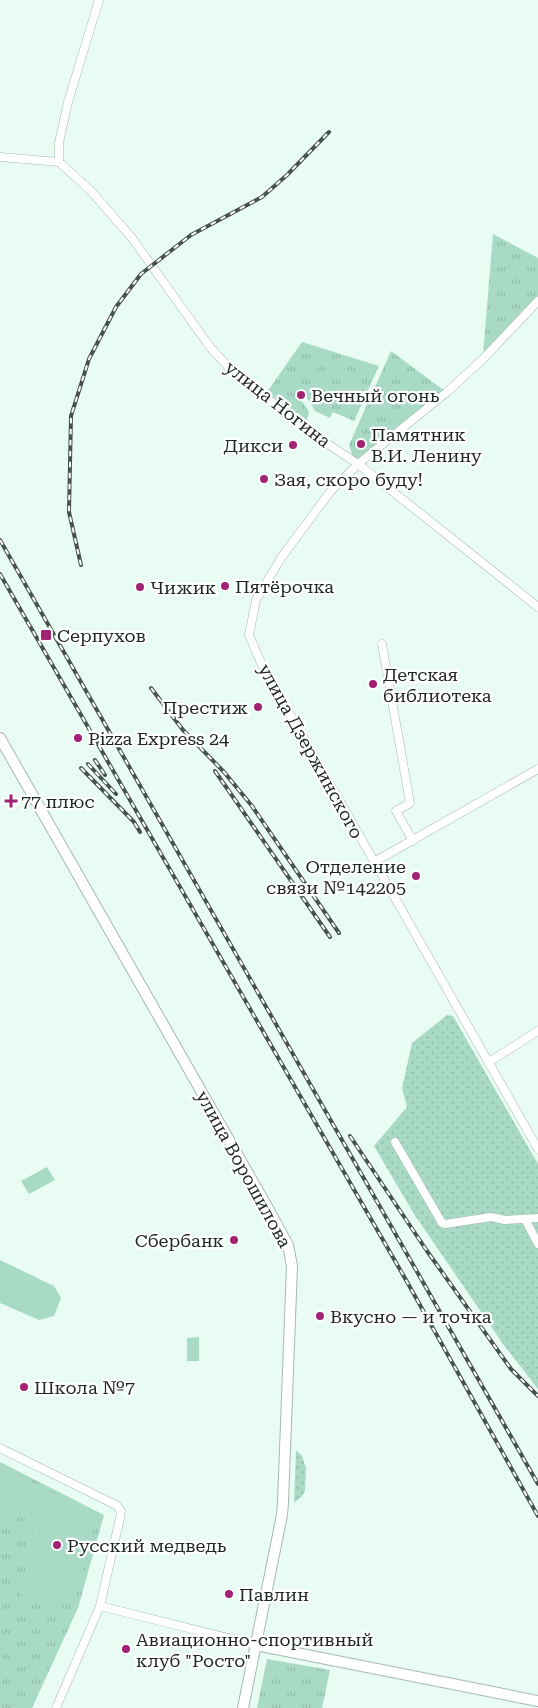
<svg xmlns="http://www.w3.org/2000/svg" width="538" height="1708" font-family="'Roboto Serif',serif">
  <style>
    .grass { fill: url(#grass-dots) }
    .park { fill: url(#park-tufts) }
    .pitch { fill: #a9dac6 }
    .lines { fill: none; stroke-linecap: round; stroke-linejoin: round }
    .minor-casing { stroke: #a6b9b0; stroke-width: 9 }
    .major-casing { stroke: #a6b9b0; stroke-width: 12 }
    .minor { stroke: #fff; stroke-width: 8 }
    .major { stroke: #fff; stroke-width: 10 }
    .rail-casing { stroke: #47524d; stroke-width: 4 }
    .rail { stroke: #fff; stroke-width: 2; stroke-dasharray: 5.5; stroke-linecap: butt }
    .poi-dot { fill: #a22273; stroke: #fff; stroke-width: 2 }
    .labels { text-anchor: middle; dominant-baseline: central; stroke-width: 4.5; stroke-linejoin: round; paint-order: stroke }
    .poi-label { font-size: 18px; fill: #1e2623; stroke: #fff; text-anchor: start }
    .street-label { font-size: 18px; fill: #1e2623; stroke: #fff }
  </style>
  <defs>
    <pattern id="grass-dots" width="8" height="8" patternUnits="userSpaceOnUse" patternTransform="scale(1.25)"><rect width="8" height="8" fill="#a9dac6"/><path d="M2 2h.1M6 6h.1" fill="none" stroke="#91bbaa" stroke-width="1.8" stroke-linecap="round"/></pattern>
    <pattern id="park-tufts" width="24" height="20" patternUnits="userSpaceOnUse" patternTransform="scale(1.25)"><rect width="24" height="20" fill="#a9dac6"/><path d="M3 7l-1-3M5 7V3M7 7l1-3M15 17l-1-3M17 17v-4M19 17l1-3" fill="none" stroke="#91bbaa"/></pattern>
  </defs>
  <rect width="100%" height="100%" fill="#e8fcf3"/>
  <!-- grass -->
  <g class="grass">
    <polygon points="447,1015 453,1016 538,1164 538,1389 503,1344 414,1214 374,1146 407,1107 402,1088 412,1043"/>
    <polygon points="296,1450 302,1456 306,1468 305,1491 302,1496 294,1503"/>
  </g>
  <!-- park -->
  <g class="park">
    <polygon points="493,234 538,258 538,298 483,355"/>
    <polygon points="302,342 379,366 354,421 333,412 330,418 315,411 305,395 300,398 309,412 307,420 301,419 267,392"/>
    <polygon points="391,351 446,392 355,464 349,445"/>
    <polygon points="0,1462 104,1515 78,1608 32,1708 0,1708"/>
    <polygon points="267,1659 330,1670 322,1708 257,1708"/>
  </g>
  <!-- pitch -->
  <g class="pitch">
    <polygon points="47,1167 55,1180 29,1194 21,1181"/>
    <polygon points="0,1260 54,1286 61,1298 54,1316 39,1320 0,1303"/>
    <polygon points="199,1337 199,1361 187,1361 187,1338"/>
    <polygon points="0,1466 96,1515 78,1589 17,1565 36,1524 0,1507"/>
    <polygon points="28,1574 67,1591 58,1611 19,1594"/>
  </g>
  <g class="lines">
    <defs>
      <g id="minor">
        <polyline points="0,157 59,162"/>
        <polyline points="59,162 91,191 132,238 210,347 232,371 311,433 358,464 538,607"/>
        <polyline points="59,162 59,143 68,102 99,0"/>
        <polyline points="538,301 484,358 447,392 358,464 330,492 281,558 256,600 249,635 261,663 538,1149"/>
        <polyline points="382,644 410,803 396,811 413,841"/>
        <polyline points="374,862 538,769"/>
        <polyline points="489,1062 538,1031"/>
        <polyline points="395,1142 442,1223 445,1224 491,1217 505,1220 538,1218"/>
        <polyline points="525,1219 538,1244"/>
        <polyline points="0,1448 116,1505 121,1511 120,1518 100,1606 56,1708"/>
        <polyline points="100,1606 256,1645"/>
      </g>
      <g id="major">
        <polyline points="0,738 270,1212 288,1245 292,1266 283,1502 282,1515 243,1708"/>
        <polyline points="256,1645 538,1701"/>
      </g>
    </defs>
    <!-- minor casing -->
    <use href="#minor" class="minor-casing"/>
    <!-- major casing -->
    <use href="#major" class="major-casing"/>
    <!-- minor -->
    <use href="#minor" class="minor"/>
    <!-- major -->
    <use href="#major" class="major"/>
    <defs>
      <g id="rail">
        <polyline points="0,540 538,1484"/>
        <polyline points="81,565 69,512 71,416 89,359 116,307 141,274 191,235 262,197 287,175 329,132"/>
        <polyline points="0,574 406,1280 538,1516"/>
        <polyline points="151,688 183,730 224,772 252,806 339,933"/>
        <polyline points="95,760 105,775"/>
        <polyline points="88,764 116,794"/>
        <polyline points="81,768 134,822 140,832"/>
        <polyline points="215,771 330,937"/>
        <polyline points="350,1136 427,1251 511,1369 538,1396"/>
      </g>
    </defs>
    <!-- rail casing -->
    <use href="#rail" class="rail-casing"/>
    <!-- rail -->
    <use href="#rail" class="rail"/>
  </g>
  <!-- markers -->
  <g class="poi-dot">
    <circle cx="301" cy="395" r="5"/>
    <circle cx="361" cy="444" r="5"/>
    <circle cx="293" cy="445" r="5"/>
    <circle cx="264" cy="479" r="5"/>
    <circle cx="225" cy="586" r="5"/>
    <circle cx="140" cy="587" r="5"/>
    <rect x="40" y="629" width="12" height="12" rx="2.5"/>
    <circle cx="373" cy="684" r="5"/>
    <circle cx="258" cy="707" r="5"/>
    <circle cx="78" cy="738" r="5"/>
    <path d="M8.5 793.5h5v5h5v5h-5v5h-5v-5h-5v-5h5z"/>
    <circle cx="416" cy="876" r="5"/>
    <circle cx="234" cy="1240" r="5"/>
    <circle cx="320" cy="1316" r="5"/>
    <circle cx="24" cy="1387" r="5"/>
    <circle cx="57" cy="1545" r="5"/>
    <circle cx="229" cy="1594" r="5"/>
    <circle cx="126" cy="1649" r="5"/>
  </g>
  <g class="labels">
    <!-- poi labels -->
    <g class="poi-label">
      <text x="311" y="395">Вечный огонь</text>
      <text x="371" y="434">Памятник<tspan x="371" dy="21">В.И. Ленину</tspan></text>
      <text x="283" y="445" text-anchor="end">Дикси</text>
      <text x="274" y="479">Зая, скоро буду!</text>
      <text x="235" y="586">Пятёрочка</text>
      <text x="150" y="587">Чижик</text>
      <text x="57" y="635">Серпухов</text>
      <text x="383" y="674">Детская<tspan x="383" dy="21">библиотека</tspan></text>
      <text x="248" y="707" text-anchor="end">Престиж</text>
      <text x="88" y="738">Pizza Express 24</text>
      <text x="21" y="801">77 плюс</text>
      <text x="406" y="866" text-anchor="end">Отделение<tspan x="406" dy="21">связи №142205</tspan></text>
      <text x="224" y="1240" text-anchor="end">Сбербанк</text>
      <text x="330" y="1316">Вкусно — и точка</text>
      <text x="34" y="1387">Школа №7</text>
      <text x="67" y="1545">Русский медведь</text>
      <text x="239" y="1594">Павлин</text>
      <text x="136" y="1639">Авиационно-спортивный<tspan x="136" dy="21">клуб "Росто"</tspan></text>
    </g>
    <!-- street labels -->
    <g class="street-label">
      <text transform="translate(278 404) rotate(38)">улица Ногина</text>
      <text transform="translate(311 751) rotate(61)">улица Дзержинского</text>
      <text transform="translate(244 1169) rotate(61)">улица Ворошилова</text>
    </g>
  </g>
</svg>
